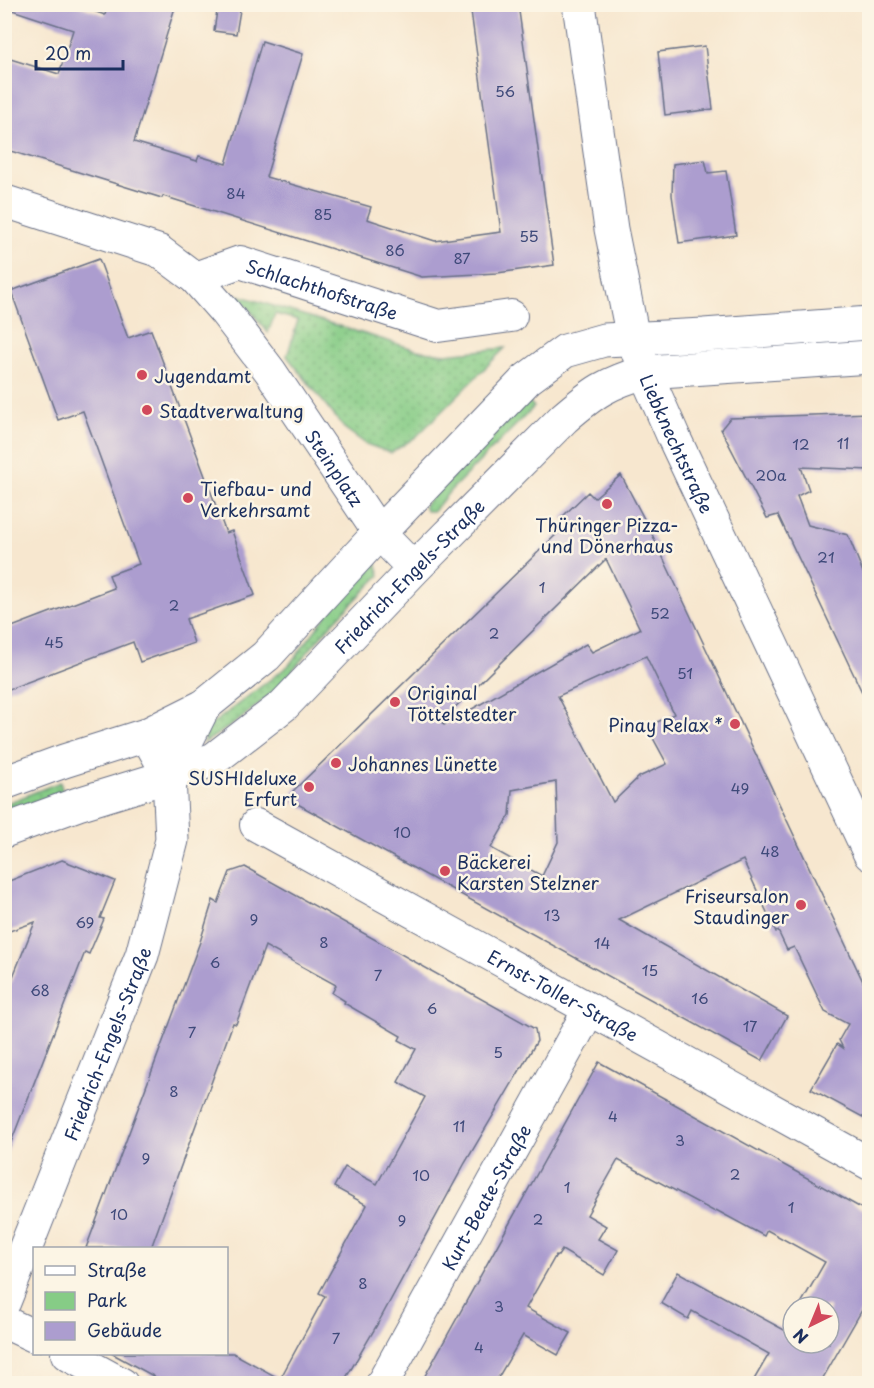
<svg xmlns="http://www.w3.org/2000/svg" width="874" height="1388" font-family="'Playpen Sans',sans-serif">
  <style>
    .green { fill: url(#green-dots); stroke: #507e72; stroke-width: 1.5 }
    .building { fill: #ac9dcf; fill-rule: evenodd }
    .lines { fill: none; stroke-linecap: round; stroke-linejoin: round }
    .minor-casing { stroke: #686f86; stroke-width: 34 }
    .tertiary-casing { stroke: #686f86; stroke-width: 35 }
    .secondary-casing { stroke: #686f86; stroke-width: 35 }
    .minor { stroke: #fff; stroke-width: 32 }
    .tertiary { stroke: #fff; stroke-width: 33 }
    .secondary { stroke: #fff; stroke-width: 33 }
    .poi-dot { fill: #d1495b; stroke: #fcf5e5; stroke-width: 2 }
    .labels { text-anchor: middle; dominant-baseline: central; stroke-width: 5; stroke-linejoin: round; paint-order: stroke }
    .number-label { font-size: 15px; fill: #3f4a7a }
    .street-label { font-size: 18px; fill: #1b2f5e; stroke: #fcf5e5 }
    .poi-label { font-size: 18px; fill: #1b2f5e; stroke: #fcf5e5; text-anchor: start }
  </style>
  <defs>
    <pattern id="green-dots" width="8" height="8" patternUnits="userSpaceOnUse" patternTransform="scale(1.5)"><rect width="8" height="8" fill="#86cc86"/><path d="M2 2h.1M6 6h.1" fill="none" stroke="#6da671" stroke-width="1.8" stroke-linecap="round"/></pattern>
  </defs>
  <rect width="100%" height="100%" fill="#fcf5e5"/>
  <filter id="ink" filterUnits="userSpaceOnUse"><feTurbulence type="fractalNoise" baseFrequency=".0167" numOctaves="2"/><feDisplacementMap in="SourceGraphic" scale="12" xChannelSelector="R" yChannelSelector="G"/><feConvolveMatrix kernelMatrix="1 2 1 2 8 2 1 2 1" color-interpolation-filters="sRGB"/></filter>
  <filter id="wash" filterUnits="userSpaceOnUse"><feTurbulence type="fractalNoise" baseFrequency=".008" numOctaves="4" result="noise"/><feDisplacementMap in="SourceGraphic" scale="24" xChannelSelector="R" yChannelSelector="G"/><feGaussianBlur stdDeviation="1.35" result="paint"/><feColorMatrix in="noise" values="0 0 0 0 0 0 0 0 0 0 0 0 0 0 0 0 0 1.4 0 .05"/><feComposite in="paint" operator="in"/></filter>
  <g filter="url(#wash)">
    <rect width="100%" height="100%" fill="#f7e7cf"/>
    <!-- green -->
    <g class="green">
      <polygon points="238,295 417,350 445,354 505,348 416,437 391,453 366,444 344,428 287,356 298,320 275,314 268,333"/>
      <polygon points="526,398 534,407 450,491 434,511 426,511 424,505"/>
      <polygon points="376,562 380,575 327,629 278,688 238,721 204,743 207,728 289,665 335,604"/>
      <polygon points="60,782 64,796 5,818 5,804"/>
    </g>
    <g id="blocks">
      <!-- building -->
      <g class="building">
        <polygon points="9,4 73,4 105,15 108,4 176,4 134,142 197,161 199,156 226,164 262,41 303,54 266,177 371,207 367,219 435,241 501,232 470,4 518,4 554,265 497,273 422,277 163,196 162,198 4,149 4,57 59,74 73,30 9,9"/>
        <polygon points="218,4 241,4 236,34 214,31"/>
        <polygon points="705,46 713,109 665,115 658,52"/>
        <polygon points="705,160 708,173 726,171 736,235 679,243 672,195 673,164"/>
        <polygon points="99,259 128,338 151,330 226,533 232,531 255,595 186,619 194,643 140,662 133,642 4,691 4,630 114,588 109,575 139,564 83,411 58,420 11,291"/>
        <polygon points="870,413 870,470 801,467 809,490 797,496 808,525 848,535 870,590 870,709 778,515 767,518 721,429 730,418"/>
        <path d="M621,475L650,530L867,990L870,986V1121L811,1089L837,1044L843,1048L839,1040L848,1024L825,1012L794,947L787,950L778,931L776,932L743,860L619,920L787,1016L762,1061L294,802L293,791L568,523L562,517L588,492L594,498ZM606,559L640,629L592,652L586,644L444,725L441,721ZM646,656L674,714L647,727L667,764L639,777L613,802L558,696ZM556,782L558,842L542,876L491,848L510,815L512,790Z"/>
        <polygon points="62,860 115,881 100,918 104,919 89,954 85,952 6,1155 4,1155 4,999 35,922 4,933 4,883"/>
        <polygon points="245,867 535,1029 537,1041 465,1163 377,1325 343,1383 166,1383 111,1353 233,1353 280,1379 325,1296 319,1293 367,1205 334,1187 345,1167 377,1184 425,1097 398,1082 416,1049 399,1040 401,1036 344,1003 345,1001 332,993 336,985 265,946 236,1024 233,1023 151,1248 86,1248 200,942 213,900 218,903 230,872"/>
        <polygon points="599,1062 870,1213 870,1296 820,1383 752,1383 769,1354 692,1311 688,1319 661,1303 678,1272 786,1331 793,1318 793,1343 829,1343 829,1307 799,1307 825,1262 767,1230 764,1236 716,1210 715,1212 618,1160 587,1215 606,1226 598,1239 618,1250 604,1275 562,1250 558,1256 556,1255 526,1308 571,1333 558,1355 523,1335 495,1383 421,1383"/>
      </g>
    </g>
  </g>
  <g filter="url(#ink)">
    <use href="#blocks" fill-opacity="0" stroke="#686f86" stroke-width="1.5"/>
    <g class="lines">
      <defs>
        <g id="minor">
          <path id="s1" d="M4,201L159,251L195,278L225,312L270,371L379,533L414,569"/>
          <path id="s2" d="M195,278L240,262L438,326L511,316"/>
          <polyline points="146,735 169,776"/>
          <path id="s3" d="M256,825L870,1164"/>
          <polyline points="4,1322 34,1336"/>
          <polyline points="67,1354 122,1384"/>
          <path id="s4" d="M382,1384L589,1010"/>
        </g>
        <g id="tertiary">
          <path id="s5" d="M579,4L611,229L633,338L645,372L675,440L870,854"/>
          <path id="s6" d="M4,1302L142,955L172,840L169,776L204,706"/>
        </g>
        <g id="secondary">
          <polyline points="4,783 64,761 146,735 204,706 266,656 379,533 527,379 565,351 604,340 704,335 870,323"/>
          <path id="s7" d="M4,831L78,804L169,776L214,759L284,705L414,569L564,418C594,392 607,383 645,372L870,357"/>
        </g>
      </defs>
      <!-- minor casing -->
      <use href="#minor" class="minor-casing"/>
      <!-- tertiary casing -->
      <use href="#tertiary" class="tertiary-casing"/>
      <!-- secondary casing -->
      <use href="#secondary" class="secondary-casing"/>
      <!-- minor -->
      <use href="#minor" class="minor"/>
      <!-- tertiary -->
      <use href="#tertiary" class="tertiary"/>
      <!-- secondary -->
      <use href="#secondary" class="secondary"/>
    </g>
  </g>
  <!-- markers -->
  <g class="poi-dot">
    <circle cx="142" cy="375" r="6"/>
    <circle cx="147" cy="410" r="6"/>
    <circle cx="188" cy="498" r="6"/>
    <circle cx="607" cy="504" r="6"/>
    <circle cx="395" cy="702" r="6"/>
    <circle cx="735" cy="724" r="6"/>
    <circle cx="336" cy="763" r="6"/>
    <circle cx="309" cy="787" r="6"/>
    <circle cx="445" cy="871" r="6"/>
    <circle cx="801" cy="905" r="6"/>
  </g>
  <g class="labels">
    <!-- number labels -->
    <g class="number-label">
      <text x="505" y="90">56</text>
      <text x="236" y="192">84</text>
      <text x="323" y="213">85</text>
      <text x="529" y="235">55</text>
      <text x="395" y="249">86</text>
      <text x="462" y="257">87</text>
      <text x="843" y="442">11</text>
      <text x="801" y="443">12</text>
      <text x="771" y="474">20a</text>
      <text x="826" y="556">21</text>
      <text x="542" y="586">1</text>
      <text x="174" y="604">2</text>
      <text x="660" y="612">52</text>
      <text x="494" y="632">2</text>
      <text x="54" y="641">45</text>
      <text x="685" y="672">51</text>
      <text x="740" y="787">49</text>
      <text x="402" y="831">10</text>
      <text x="770" y="850">48</text>
      <text x="552" y="914">13</text>
      <text x="254" y="918">9</text>
      <text x="85" y="921">69</text>
      <text x="324" y="941">8</text>
      <text x="602" y="942">14</text>
      <text x="215" y="961">6</text>
      <text x="650" y="969">15</text>
      <text x="378" y="974">7</text>
      <text x="40" y="989">68</text>
      <text x="700" y="997">16</text>
      <text x="432" y="1007">6</text>
      <text x="750" y="1025">17</text>
      <text x="192" y="1031">7</text>
      <text x="498" y="1051">5</text>
      <text x="174" y="1090">8</text>
      <text x="613" y="1115">4</text>
      <text x="459" y="1125">11</text>
      <text x="680" y="1139">3</text>
      <text x="146" y="1157">9</text>
      <text x="735" y="1173">2</text>
      <text x="421" y="1174">10</text>
      <text x="567" y="1186">1</text>
      <text x="791" y="1206">1</text>
      <text x="119" y="1213">10</text>
      <text x="538" y="1218">2</text>
      <text x="402" y="1219">9</text>
      <text x="363" y="1282">8</text>
      <text x="499" y="1305">3</text>
      <text x="336" y="1337">7</text>
      <text x="479" y="1346">4</text>
    </g>
    <!-- street labels -->
    <g class="street-label">
      <text stroke="none"><textPath href="#s2" startOffset="134">Schlachthofstraße</textPath></text>
      <text stroke="none"><textPath href="#s5" startOffset="453">Liebknechtstraße</textPath></text>
      <text stroke="none"><textPath href="#s1" startOffset="444">Steinplatz</textPath></text>
      <text stroke="none"><textPath href="#s7" startOffset="490">Friedrich-Engels-Straße</textPath></text>
      <text stroke="none"><textPath href="#s3" startOffset="351">Ernst-Toller-Straße</textPath></text>
      <text stroke="none"><textPath href="#s6" startOffset="278">Friedrich-Engels-Straße</textPath></text>
      <text stroke="none"><textPath href="#s4" startOffset="214">Kurt-Beate-Straße</textPath></text>
    </g>
    <!-- poi labels -->
    <g class="poi-label">
      <text x="154" y="375">Jugendamt</text>
      <text x="159" y="410">Stadtverwaltung</text>
      <text x="200" y="488">Tiefbau- und<tspan x="200" dy="21">Verkehrsamt</tspan></text>
      <text x="607" y="524" text-anchor="middle">Thüringer Pizza-<tspan x="607" dy="21">und Dönerhaus</tspan></text>
      <text x="407" y="692">Original<tspan x="407" dy="21">Töttelstedter</tspan></text>
      <text x="723" y="724" text-anchor="end">Pinay Relax *</text>
      <text x="348" y="763">Johannes Lünette</text>
      <text x="297" y="777" text-anchor="end">SUSHIdeluxe<tspan x="297" dy="21">Erfurt</tspan></text>
      <text x="457" y="861">Bäckerei<tspan x="457" dy="21">Karsten Stelzner</tspan></text>
      <text x="789" y="895" text-anchor="end">Friseursalon<tspan x="789" dy="21">Staudinger</tspan></text>
    </g>
  </g>
  <!-- margin -->
  <rect width="874" height="1388" fill="none" stroke="#fcf5e5" stroke-width="24"/>
  <!-- legend -->
  <rect x="33" y="1247" width="195" height="108" fill="#fcf5e5" stroke="#a2a6af" stroke-width="1.5"/>
  <rect x="45" y="1266" width="30" height="9" fill="#ffffff" stroke="#a2a6af" stroke-width="1.5"/>
  <text x="87" y="1277" font-size="18" fill="#1b2f5e">Straße</text>
  <rect x="45" y="1292" width="30" height="18" fill="#86cc86" stroke="#a2a6af" stroke-width="1.5"/>
  <text x="87" y="1307" font-size="18" fill="#1b2f5e">Park</text>
  <rect x="45" y="1322" width="30" height="18" fill="#ac9dcf" stroke="#a2a6af" stroke-width="1.5"/>
  <text x="87" y="1337" font-size="18" fill="#1b2f5e">Gebäude</text>
  <!-- north arrow -->
  <g transform="translate(811 1325) rotate(223)"><circle r="28" fill="#fcf5e5" stroke="#a2a6af" stroke-width="1.5"/>
  <path d="M0-4.5L10 22L0 15L-10 22Z" fill="#d1495b"/>
  <text y="-9" font-size="16" font-weight="bold" text-anchor="middle" fill="#1b2f5e">N</text>
  </g>
  <!-- scale -->
  <path d="M36 60v9h87v-9" fill="none" stroke="#1b2f5e" stroke-width="3"/>
  <text x="45" y="60" font-size="18" fill="#1b2f5e" stroke="#fcf5e5" stroke-width="4.5" paint-order="stroke">20 m</text>
</svg>
